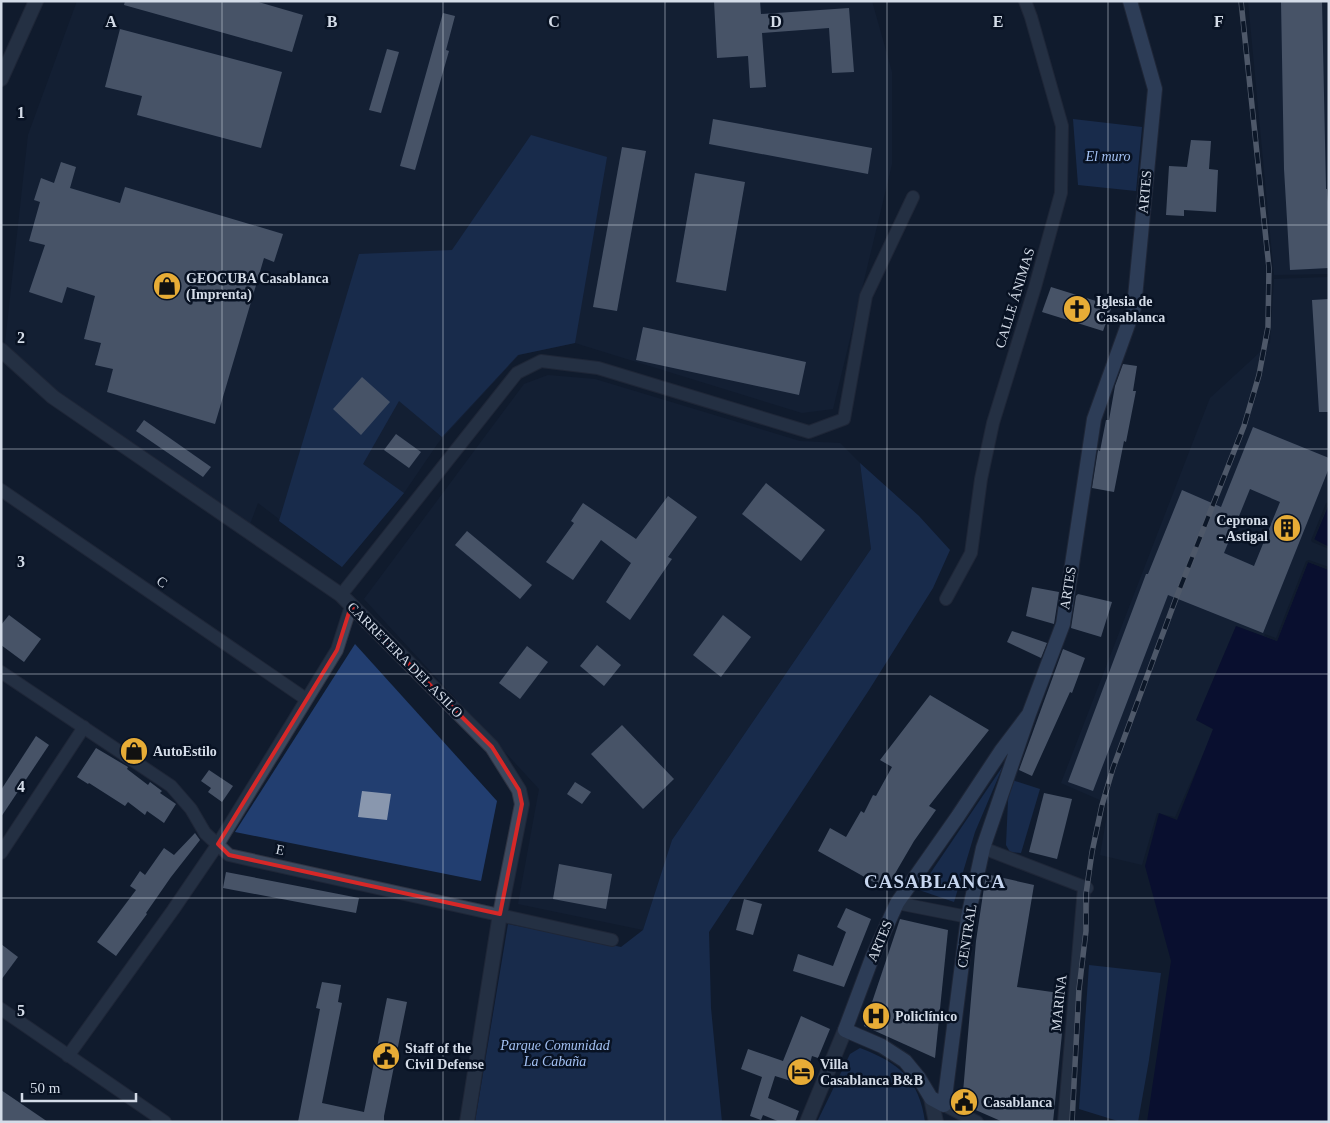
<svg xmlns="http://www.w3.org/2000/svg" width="1330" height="1123" font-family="Georgia,serif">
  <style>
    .built { fill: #17243b }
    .green { fill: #223e70 }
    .water { fill: #000031 }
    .pier { fill: #101b2d }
    .building { fill: #8997ae; fill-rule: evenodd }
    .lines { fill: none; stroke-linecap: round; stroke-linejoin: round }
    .minor-casing { stroke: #2f3443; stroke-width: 14 }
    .tertiary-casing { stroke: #2f3443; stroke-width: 16 }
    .secondary-casing { stroke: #2f3443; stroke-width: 16 }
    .minor { stroke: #3d495e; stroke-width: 12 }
    .tertiary { stroke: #3d495e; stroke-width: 14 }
    .secondary { stroke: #516689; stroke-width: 14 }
    .rail-casing { stroke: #9aa3b1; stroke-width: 5.5 }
    .rail { stroke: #081223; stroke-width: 4; stroke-dasharray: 11; stroke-linecap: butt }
    .marked { fill: none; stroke: #d62828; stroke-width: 4; stroke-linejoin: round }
    .grid { fill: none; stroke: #d4dce8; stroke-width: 1; stroke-opacity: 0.55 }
    .labels { text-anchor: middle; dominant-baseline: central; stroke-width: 5; stroke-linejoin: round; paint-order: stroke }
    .park-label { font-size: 14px; font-style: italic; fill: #a3c1f3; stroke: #081223 }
    .street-label { font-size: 14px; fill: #d4dce8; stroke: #081223 }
    .poi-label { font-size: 14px; font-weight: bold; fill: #d4dce8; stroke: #081223; text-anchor: start }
    .district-label { font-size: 19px; font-weight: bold; letter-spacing: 1px; fill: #c7d6ef; stroke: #081223 }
    .grid-label { font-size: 16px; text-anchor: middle; font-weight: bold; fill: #d4dce8; stroke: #081223; stroke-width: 5; stroke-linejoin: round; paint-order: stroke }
  </style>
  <rect width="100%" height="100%" fill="#101b2d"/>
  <!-- built -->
  <g class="built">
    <polygon points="77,1 872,1 892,72 892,164 833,409 802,413 575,343 519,355 438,443 404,493 342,567 258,503 247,532 53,397 4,352 28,135"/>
    <polygon points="1248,1 1329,1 1329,274 1274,275"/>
    <polygon points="1329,277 1329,504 1314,539 1329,547 1329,570 1308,562 1277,641 1236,626 1196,720 1214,730 1175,817 1157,813 1142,865 1100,855 1109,804 1061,783 1210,398 1270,343 1274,279"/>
    <polygon points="548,375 595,379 800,441 840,443 860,463 871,549 672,840 643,930 518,904 539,789 364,599 524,384"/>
  </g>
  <!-- green -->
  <g class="green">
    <polygon points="1073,119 1142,127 1136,191 1078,185"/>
    <polygon points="531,135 607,157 575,343 518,355 442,437 399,401 363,464 404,493 342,567 279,521 359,254 452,250"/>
    <polygon points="860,463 919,516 950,550 933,588 869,690 709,932 711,1008 722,1122 475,1122 508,924 621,947 643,930 672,840 871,549"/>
    <polygon points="355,644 497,801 481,881 235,832"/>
    <polygon points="1003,766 975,832 954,902 919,890"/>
    <polygon points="1009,779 1040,789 1021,853 1010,852 1006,845"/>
    <polygon points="1089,965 1161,973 1149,1060 1138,1122 1121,1122 1079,1109"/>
    <path d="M860,1048C899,1063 919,1079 925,1122H817L850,1054Z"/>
  </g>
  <!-- water -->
  <g class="water">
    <polygon points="1329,504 1329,547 1314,540"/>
    <polygon points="1308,562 1329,570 1329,1122 1147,1122 1171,961 1145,866 1159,813 1177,820 1213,729 1196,720 1236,626 1277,641"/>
  </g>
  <!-- pier -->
  <g class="pier">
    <polygon points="1329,502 1314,539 1329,547 1329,549 1312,542 1311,540 1326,503"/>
    <polygon points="1309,560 1329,567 1329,570 1308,562 1277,641 1264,636 1265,634 1276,638 1306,561"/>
  </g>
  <!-- building -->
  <g class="building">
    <polygon points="125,1 255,1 303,15 292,52 124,5"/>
    <polygon points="714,1 760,1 761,14 849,8 854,72 832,73 829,28 762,33 766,87 750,88 748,56 717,58"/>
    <polygon points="1281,1 1322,1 1326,189 1327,189 1329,215 1329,268 1290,270 1284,169"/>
    <polygon points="443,13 455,16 446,50 449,51 415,170 400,166"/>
    <polygon points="120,29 282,72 261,148 137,115 142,96 105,87"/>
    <polygon points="387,49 399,52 381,113 369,110"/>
    <polygon points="713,119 872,148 868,174 709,144"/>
    <polygon points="1191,140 1211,141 1209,169 1218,170 1216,212 1184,210 1184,216 1166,215 1169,166 1187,167"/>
    <polygon points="622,147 646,151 617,311 593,307"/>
    <polygon points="61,162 76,167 70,188 120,203 125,187 283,234 274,262 264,258 215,424 107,392 113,369 95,365 101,343 84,339 95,296 67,287 62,303 29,292 45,245 29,241 40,202 34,200 41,178 54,183"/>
    <polygon points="695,173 745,182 726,291 676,282"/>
    <polygon points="1051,287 1112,306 1103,331 1042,312"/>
    <polygon points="1329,299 1329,412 1319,412 1312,300"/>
    <polygon points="643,327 806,362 799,395 636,360"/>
    <polygon points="1123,364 1137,366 1133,391 1136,391 1126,442 1124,441 1114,492 1092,488 1098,450 1100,451 1106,420 1109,420 1115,386"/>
    <polygon points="362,377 390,402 361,435 333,409"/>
    <polygon points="144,420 211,467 203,477 136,431"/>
    <path d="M1253,427L1329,458V468L1263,633L1168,595L1093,791L1068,782L1146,574H1148L1182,490L1221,507ZM1250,489L1280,502L1254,566L1224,553Z"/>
    <polygon points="396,434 421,452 409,468 384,450"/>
    <polygon points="766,483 825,530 801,561 742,514"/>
    <polygon points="668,496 697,517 668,557 672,559 630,620 606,602 631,563 601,540 573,580 546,562 574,523 571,521 583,503 636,539"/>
    <polygon points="467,531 532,585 520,599 455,545"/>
    <polygon points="1032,587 1059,592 1054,624 1026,616"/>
    <polygon points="1078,594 1112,602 1101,637 1071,628 1076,596"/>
    <polygon points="9,615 41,639 24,662 1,645 1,625"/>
    <polygon points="723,615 751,637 721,677 693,655"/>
    <polygon points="1012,631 1047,643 1041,658 1007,642"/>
    <polygon points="597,645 621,665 604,686 580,666"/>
    <polygon points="527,646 548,662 520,699 499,683"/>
    <polygon points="1063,649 1085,658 1072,693 1070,692 1032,776 1019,770"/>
    <polygon points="930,695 989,730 929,806 936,810 914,841 886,889 818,851 830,828 846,837 861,811 864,813 873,795 876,796 892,767 880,760"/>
    <polygon points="622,725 674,779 643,809 591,754"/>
    <polygon points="36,736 49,745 1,817 1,790"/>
    <polygon points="96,748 128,767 127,769 148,785 150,782 162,791 160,793 176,804 164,823 147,811 145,815 128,802 125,806 89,783 88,784 77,777"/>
    <polygon points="209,770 233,786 222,802 208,792 211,788 201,781"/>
    <polygon points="575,782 591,792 582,804 567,794"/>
    <polygon points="362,791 391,794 387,820 358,817"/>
    <polygon points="1044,793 1072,799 1057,859 1029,852"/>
    <polygon points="195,833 200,840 171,877 146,913 147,914 116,956 97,942 136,890 130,886 140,871 145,875 164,848 174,855"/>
    <polygon points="559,864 612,874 606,909 553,899"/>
    <polygon points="226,872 359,898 356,913 223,888"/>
    <polygon points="986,874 1034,885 1017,987 1066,994 1053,1122 1003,1122 962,1104 976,941"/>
    <polygon points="744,899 762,904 753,935 736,930"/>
    <polygon points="846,908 871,919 844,987 793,971 798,954 833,966 846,932 837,927"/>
    <polygon points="900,919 948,930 935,1058 864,1026"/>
    <polygon points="1,944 18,957 1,980"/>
    <polygon points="322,982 341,985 338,1002 342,1003 322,1103 364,1112 387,998 407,1002 384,1116 384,1122 298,1122 320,1009 316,1008"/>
    <polygon points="801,1016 830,1029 818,1058 812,1056 804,1085 775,1076 768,1098 799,1111 795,1122 780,1122 763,1115 761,1120 750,1116 762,1077 741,1069 748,1049 783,1061"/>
    <polygon points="1,1090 48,1122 1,1122"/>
  </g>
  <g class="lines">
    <defs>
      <g id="minor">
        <polyline points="1,490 306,699"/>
        <polyline points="341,595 517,373 541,361 598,368 809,432 844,419 866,296 913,197"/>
        <polyline points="946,599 971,553 981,479 993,423 1035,287 1061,193 1062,126 1031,17 1025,1"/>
        <polyline points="1,672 171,786 191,809 205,833 229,855 612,940"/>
        <polyline points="983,848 1087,888"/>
        <polyline points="1,853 84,727"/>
        <polyline points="897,903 968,917"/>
        <polyline points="1,1009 165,1122"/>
        <polyline points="68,1056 173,910 218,844 337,650 351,606"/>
        <polyline points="944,1105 977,1122"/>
        <polyline points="1064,1122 1084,888"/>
      </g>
      <g id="tertiary">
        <polyline points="1,79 36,1"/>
        <polyline points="1,350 53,397 341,595 492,747 519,790 522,804 500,914 467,1122"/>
        <polyline points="931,1098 936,1122"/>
        <polyline points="807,1122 845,1030"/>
      </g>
      <polyline id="secondary" points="1029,714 983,848 968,917 944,1105 931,1098 919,1078 905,1061 882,1046 845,1030 872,958 897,903 958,816 1001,751 1029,714 1063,624 1094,419 1134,308 1155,89 1130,1"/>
    </defs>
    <!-- minor casing -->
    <use href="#minor" class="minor-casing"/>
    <!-- tertiary casing -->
    <use href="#tertiary" class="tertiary-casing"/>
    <!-- secondary casing -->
    <use href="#secondary" class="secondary-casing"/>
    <!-- minor -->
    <use href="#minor" class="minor"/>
    <!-- tertiary -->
    <use href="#tertiary" class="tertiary"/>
    <!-- secondary -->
    <use href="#secondary" class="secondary"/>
    <defs>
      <polyline id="rail" points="1072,1122 1079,989 1086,931 1086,894 1092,852 1102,805 1113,768 1175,601 1244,426 1259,375 1268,327 1269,268 1241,1"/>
    </defs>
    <!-- rail casing -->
    <use href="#rail" class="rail-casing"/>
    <!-- rail -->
    <use href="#rail" class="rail"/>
  </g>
  <!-- marked area -->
  <path d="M0 0H1330V1123H0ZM351,606L492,747L519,790L522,804L500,914L229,855L218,844L337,650Z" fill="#101b2d" fill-opacity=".55" fill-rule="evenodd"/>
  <path class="marked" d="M351,606L492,747L519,790L522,804L500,914L229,855L218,844L337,650Z"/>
  <!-- grid -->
  <path class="grid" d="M222,1V1122M443,1V1122M665,1V1122M887,1V1122M1108,1V1122M1,225H1329M1,449H1329M1,674H1329M1,898H1329"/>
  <!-- icons -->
  <defs>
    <symbol id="shop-disc" viewBox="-11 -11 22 22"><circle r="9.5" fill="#e7ac36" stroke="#081223"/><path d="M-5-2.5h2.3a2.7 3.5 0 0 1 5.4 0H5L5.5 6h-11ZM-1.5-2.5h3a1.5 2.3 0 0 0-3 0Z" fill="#111"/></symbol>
    <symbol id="church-disc" viewBox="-11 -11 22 22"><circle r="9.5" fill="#e7ac36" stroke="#081223"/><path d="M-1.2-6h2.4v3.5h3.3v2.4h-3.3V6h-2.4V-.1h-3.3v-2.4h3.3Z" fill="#111"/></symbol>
    <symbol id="building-disc" viewBox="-11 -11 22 22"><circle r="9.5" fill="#e7ac36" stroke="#081223"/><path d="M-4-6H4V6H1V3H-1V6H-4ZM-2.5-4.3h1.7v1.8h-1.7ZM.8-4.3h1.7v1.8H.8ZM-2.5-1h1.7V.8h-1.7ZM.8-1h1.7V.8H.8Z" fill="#111"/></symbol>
    <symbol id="hospital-disc" viewBox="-11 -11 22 22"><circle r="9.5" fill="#e7ac36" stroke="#081223"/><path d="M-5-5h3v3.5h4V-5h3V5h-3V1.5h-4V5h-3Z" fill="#111"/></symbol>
    <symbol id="civic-disc" viewBox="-11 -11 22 22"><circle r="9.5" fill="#e7ac36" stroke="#081223"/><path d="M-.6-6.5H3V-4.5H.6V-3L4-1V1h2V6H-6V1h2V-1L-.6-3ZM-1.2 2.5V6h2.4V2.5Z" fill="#111"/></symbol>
    <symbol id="hotel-disc" viewBox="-11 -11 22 22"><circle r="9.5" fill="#e7ac36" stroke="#081223"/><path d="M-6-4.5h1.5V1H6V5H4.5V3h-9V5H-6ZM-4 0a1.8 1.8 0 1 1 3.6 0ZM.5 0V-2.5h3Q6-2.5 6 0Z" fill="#111"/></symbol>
  </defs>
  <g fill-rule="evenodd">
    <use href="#shop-disc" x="151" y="270" width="32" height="32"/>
    <use href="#church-disc" x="1061" y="293" width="32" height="32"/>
    <use href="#building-disc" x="1271" y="512" width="32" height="32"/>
    <use href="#shop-disc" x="118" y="735" width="32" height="32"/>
    <use href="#hospital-disc" x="860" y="1000" width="32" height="32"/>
    <use href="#civic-disc" x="370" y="1040" width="32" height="32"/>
    <use href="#hotel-disc" x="785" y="1056" width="32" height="32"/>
    <use href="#civic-disc" x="948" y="1086" width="32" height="32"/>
  </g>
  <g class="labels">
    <!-- park labels -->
    <g class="park-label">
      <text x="1108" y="156">El muro</text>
      <text x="555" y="1045">Parque Comunidad<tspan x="555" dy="16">La Cabaña</tspan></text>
    </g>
    <!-- street labels -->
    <g class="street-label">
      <text transform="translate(1145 192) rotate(-85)">ARTES</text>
      <text transform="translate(1015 298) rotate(-73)">CALLE ÁNIMAS</text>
      <text transform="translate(162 582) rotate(35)">C</text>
      <text transform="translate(1068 588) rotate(-81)">ARTES</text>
      <text transform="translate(405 660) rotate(45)">CARRETERA DEL ASILO</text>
      <text transform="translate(280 850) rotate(12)">E</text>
      <text transform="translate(967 936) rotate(-81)">CENTRAL</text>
      <text transform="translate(880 941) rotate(-67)">ARTES</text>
      <text transform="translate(1059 1003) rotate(-84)">MARINA</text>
    </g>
    <!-- poi labels -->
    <g class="poi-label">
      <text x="186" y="278">GEOCUBA Casablanca<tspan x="186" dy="16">(Imprenta)</tspan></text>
      <text x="1096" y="301">Iglesia de<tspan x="1096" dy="16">Casablanca</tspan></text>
      <text x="1268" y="520" text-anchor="end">Ceprona<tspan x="1268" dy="16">- Astigal</tspan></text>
      <text x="153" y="751">AutoEstilo</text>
      <text x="895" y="1016">Policlínico</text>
      <text x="405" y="1048">Staff of the<tspan x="405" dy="16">Civil Defense</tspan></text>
      <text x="820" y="1064">Villa<tspan x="820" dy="16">Casablanca B&amp;B</tspan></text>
      <text x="983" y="1102">Casablanca</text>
    </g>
    <!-- district labels -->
    <g class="district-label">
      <text x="935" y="881">CASABLANCA</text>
    </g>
  </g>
  <g class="grid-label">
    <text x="111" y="27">A</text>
    <text x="332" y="27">B</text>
    <text x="554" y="27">C</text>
    <text x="776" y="27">D</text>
    <text x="998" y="27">E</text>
    <text x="1219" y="27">F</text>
    <text x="21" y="118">1</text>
    <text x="21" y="343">2</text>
    <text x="21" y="567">3</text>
    <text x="21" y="792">4</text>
    <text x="21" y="1016">5</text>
  </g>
  <!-- border -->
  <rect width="1330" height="1123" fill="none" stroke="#d4dce8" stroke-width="5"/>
  <!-- scale -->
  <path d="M22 1093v8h114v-8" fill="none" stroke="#d4dce8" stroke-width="2.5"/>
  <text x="30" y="1093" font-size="15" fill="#d4dce8" stroke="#081223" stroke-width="4" paint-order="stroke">50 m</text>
</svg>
